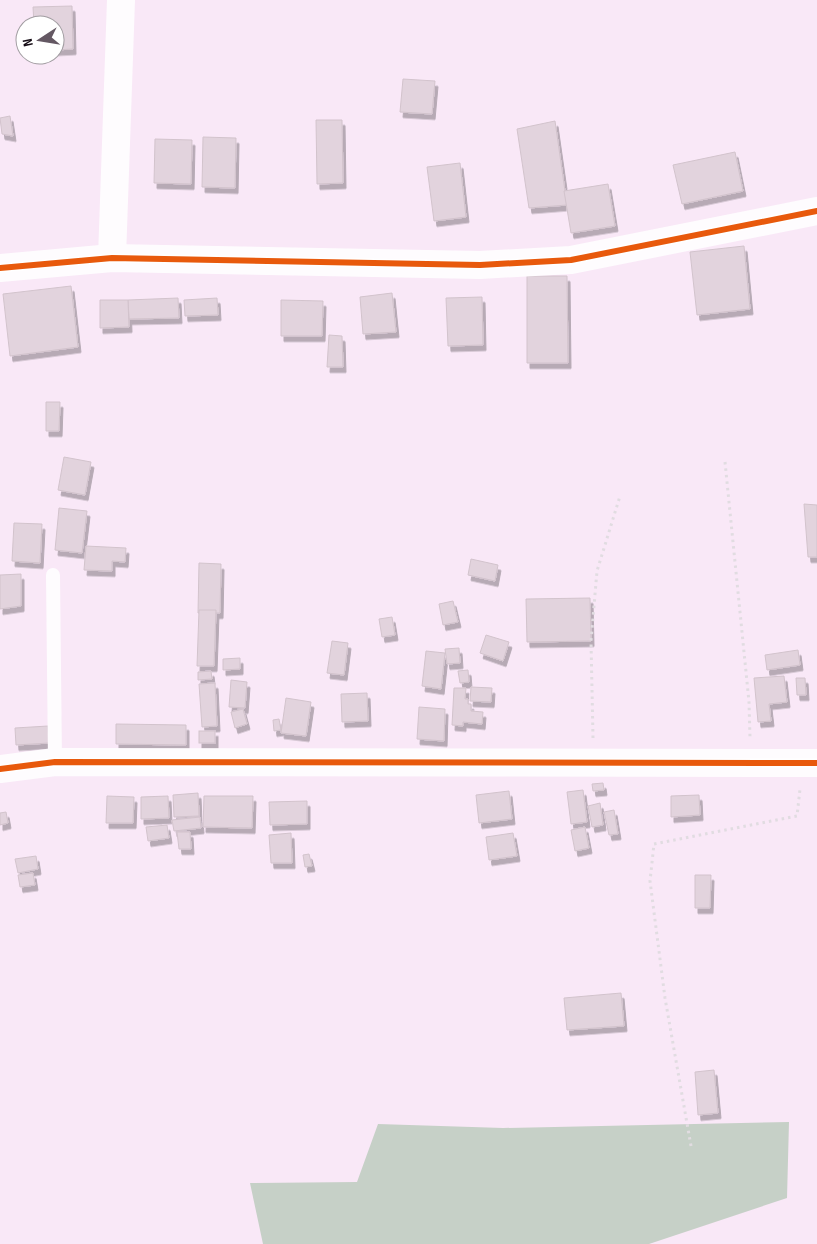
<svg xmlns="http://www.w3.org/2000/svg" width="817" height="1244" font-family="'Sofia Sans Condensed',sans-serif">
  <style>
    .forest { fill: #c6d0c7 }
    .building { fill: #e2d3dd; stroke: #d2c3cc; filter: url(#shadow) }
    .lines { fill: none; stroke-linecap: round; stroke-linejoin: round }
    .path { stroke: #e1dce1; stroke-width: 3; stroke-dasharray: 2.5 4; stroke-linecap: butt }
    .service { stroke: #fefcfe; stroke-width: 14 }
    .minor { stroke: #fefcfe; stroke-width: 28 }
    .tertiary { stroke: #fefcfe; stroke-width: 28 }
    .cycleway-casing { stroke: #fff; stroke-width: 9 }
    .cycleway { stroke: #e8590c; stroke-width: 6 }
  </style>
  <defs>
    <filter id="shadow"><feDropShadow dx="3" dy="5.5" stdDeviation="0" flood-color="#0004"/></filter>
  </defs>
  <rect width="100%" height="100%" fill="#f9e8f7"/>
  <!-- forest -->
  <polygon class="forest" points="789,1122 787,1198 649,1244 263,1244 250,1183 357,1182 378,1124 503,1128"/>
  <!-- building -->
  <g class="building">
    <polygon points="72,6 73,49 55,50 55,25 34,25 33,7"/>
    <polygon points="403,79 435,81 432,114 400,112"/>
    <polygon points="10,116 13,136 2,134 0,118"/>
    <polygon points="316,120 342,120 343,183 317,184"/>
    <polygon points="555,121 567,205 529,208 517,129"/>
    <polygon points="203,137 236,138 235,188 202,187"/>
    <polygon points="155,139 192,140 191,184 154,183"/>
    <polygon points="735,152 743,191 682,204 673,165"/>
    <polygon points="460,163 466,217 434,221 427,167"/>
    <polygon points="608,184 615,226 571,233 564,191"/>
    <polygon points="744,246 750,309 697,315 690,252"/>
    <polygon points="527,276 567,276 568,363 527,363"/>
    <polygon points="71,286 78,347 10,356 3,294"/>
    <polygon points="392,293 396,332 363,334 360,297"/>
    <polygon points="482,297 483,345 448,346 446,298"/>
    <polygon points="178,298 179,318 129,319 128,300"/>
    <polygon points="217,298 218,315 185,316 184,300"/>
    <polygon points="100,300 128,300 129,327 100,328"/>
    <polygon points="281,300 323,301 322,336 281,336"/>
    <polygon points="329,335 342,336 343,367 327,367"/>
    <polygon points="46,402 60,402 59,431 46,431"/>
    <polygon points="64,457 91,462 85,495 58,490"/>
    <polygon points="804,504 817,505 817,557 808,557"/>
    <polygon points="59,508 87,511 82,553 55,550"/>
    <polygon points="14,523 42,524 40,563 12,561"/>
    <polygon points="86,546 126,548 125,562 112,561 112,571 84,570"/>
    <polygon points="471,559 498,565 495,581 468,575"/>
    <polygon points="199,563 221,564 220,613 198,613"/>
    <polygon points="21,574 21,606 0,609 0,575"/>
    <polygon points="590,598 591,641 527,642 526,599"/>
    <polygon points="453,601 458,622 443,625 439,604"/>
    <polygon points="199,610 216,610 214,666 197,666"/>
    <polygon points="392,617 395,635 382,637 379,619"/>
    <polygon points="486,635 509,642 503,661 480,653"/>
    <polygon points="332,641 348,643 344,675 327,673"/>
    <polygon points="459,648 460,663 447,664 445,649"/>
    <polygon points="798,650 800,665 767,670 765,655"/>
    <polygon points="426,651 445,653 441,689 422,686"/>
    <polygon points="240,658 240,669 223,670 223,659"/>
    <polygon points="468,670 469,682 460,683 458,671"/>
    <polygon points="211,671 212,679 198,680 198,672"/>
    <polygon points="784,676 787,702 769,704 771,721 758,722 754,678"/>
    <polygon points="796,678 805,678 806,695 797,695"/>
    <polygon points="231,680 247,682 245,708 229,707"/>
    <polygon points="215,683 217,726 202,727 199,684"/>
    <polygon points="471,687 492,688 491,702 470,701"/>
    <polygon points="454,688 466,688 465,699 468,699 468,704 471,704 471,711 483,712 482,724 463,722 463,726 452,725"/>
    <polygon points="367,693 368,721 342,722 341,694"/>
    <polygon points="286,698 311,702 306,736 281,733"/>
    <polygon points="419,707 445,709 444,741 417,739"/>
    <polygon points="243,709 247,724 235,728 231,712"/>
    <polygon points="279,719 281,730 274,731 273,720"/>
    <polygon points="116,724 186,725 186,745 116,744"/>
    <polygon points="48,726 49,743 16,745 15,728"/>
    <rect x="199" y="731" width="16" height="12"/>
    <polygon points="603,783 604,790 593,791 592,784"/>
    <polygon points="583,790 587,822 571,824 567,792"/>
    <polygon points="509,791 512,819 479,823 476,795"/>
    <polygon points="198,793 199,816 174,817 173,795"/>
    <polygon points="699,795 700,815 671,817 671,796"/>
    <polygon points="107,796 134,797 133,823 106,823"/>
    <polygon points="168,796 169,818 141,819 141,797"/>
    <polygon points="204,796 253,796 252,828 203,827"/>
    <polygon points="307,801 307,824 270,825 269,802"/>
    <polygon points="600,803 603,825 592,827 588,806"/>
    <polygon points="614,810 618,834 609,835 604,812"/>
    <polygon points="6,812 8,823 0,825 0,813"/>
    <polygon points="200,817 201,828 174,831 172,820"/>
    <polygon points="167,825 169,838 148,841 146,827"/>
    <polygon points="585,827 589,848 575,851 571,830"/>
    <polygon points="177,832 190,832 191,849 179,849"/>
    <polygon points="291,833 292,863 271,863 269,835"/>
    <polygon points="513,833 517,856 489,860 486,837"/>
    <polygon points="309,854 312,866 305,867 303,855"/>
    <polygon points="36,856 38,869 18,873 15,859"/>
    <polygon points="33,873 35,885 20,887 18,875"/>
    <polygon points="695,875 711,875 710,908 695,908"/>
    <polygon points="621,993 624,1026 567,1030 564,998"/>
    <polygon points="714,1070 718,1113 698,1115 695,1072"/>
  </g>
  <g class="lines">
    <!-- path -->
    <g class="path">
      <polyline points="725,462 749,702 750,738"/>
      <polyline points="593,738 591,641 597,571 620,496"/>
      <polyline points="691,1146 665,998 650,881 654,844 797,816 800,789"/>
    </g>
    <!-- service -->
    <polyline class="service" points="53,575 55,762"/>
    <!-- minor -->
    <g class="minor">
      <polyline points="112,258 121,0"/>
      <polyline points="0,769 55,762 817,763"/>
    </g>
    <!-- tertiary -->
    <polyline class="tertiary" points="0,268 112,258 480,265 571,260 817,211"/>
    <defs>
      <g id="cycleway">
        <polyline points="0,268 112,258 480,265 571,260 817,211"/>
        <polyline points="0,769 55,762 817,763"/>
      </g>
    </defs>
    <!-- cycleway casing -->
    <use href="#cycleway" class="cycleway-casing"/>
    <!-- cycleway -->
    <use href="#cycleway" class="cycleway"/>
  </g>
  <!-- north arrow -->
  <g transform="translate(40 40) rotate(258)"><circle r="24" fill="#ffffff" stroke="#a19da1"/>
  <path d="M0-4L9 19L0 12L-9 19Z" fill="#645863"/>
  <text y="-8" font-size="14" font-weight="bold" text-anchor="middle" fill="#140b14">N</text>
  </g>
</svg>
